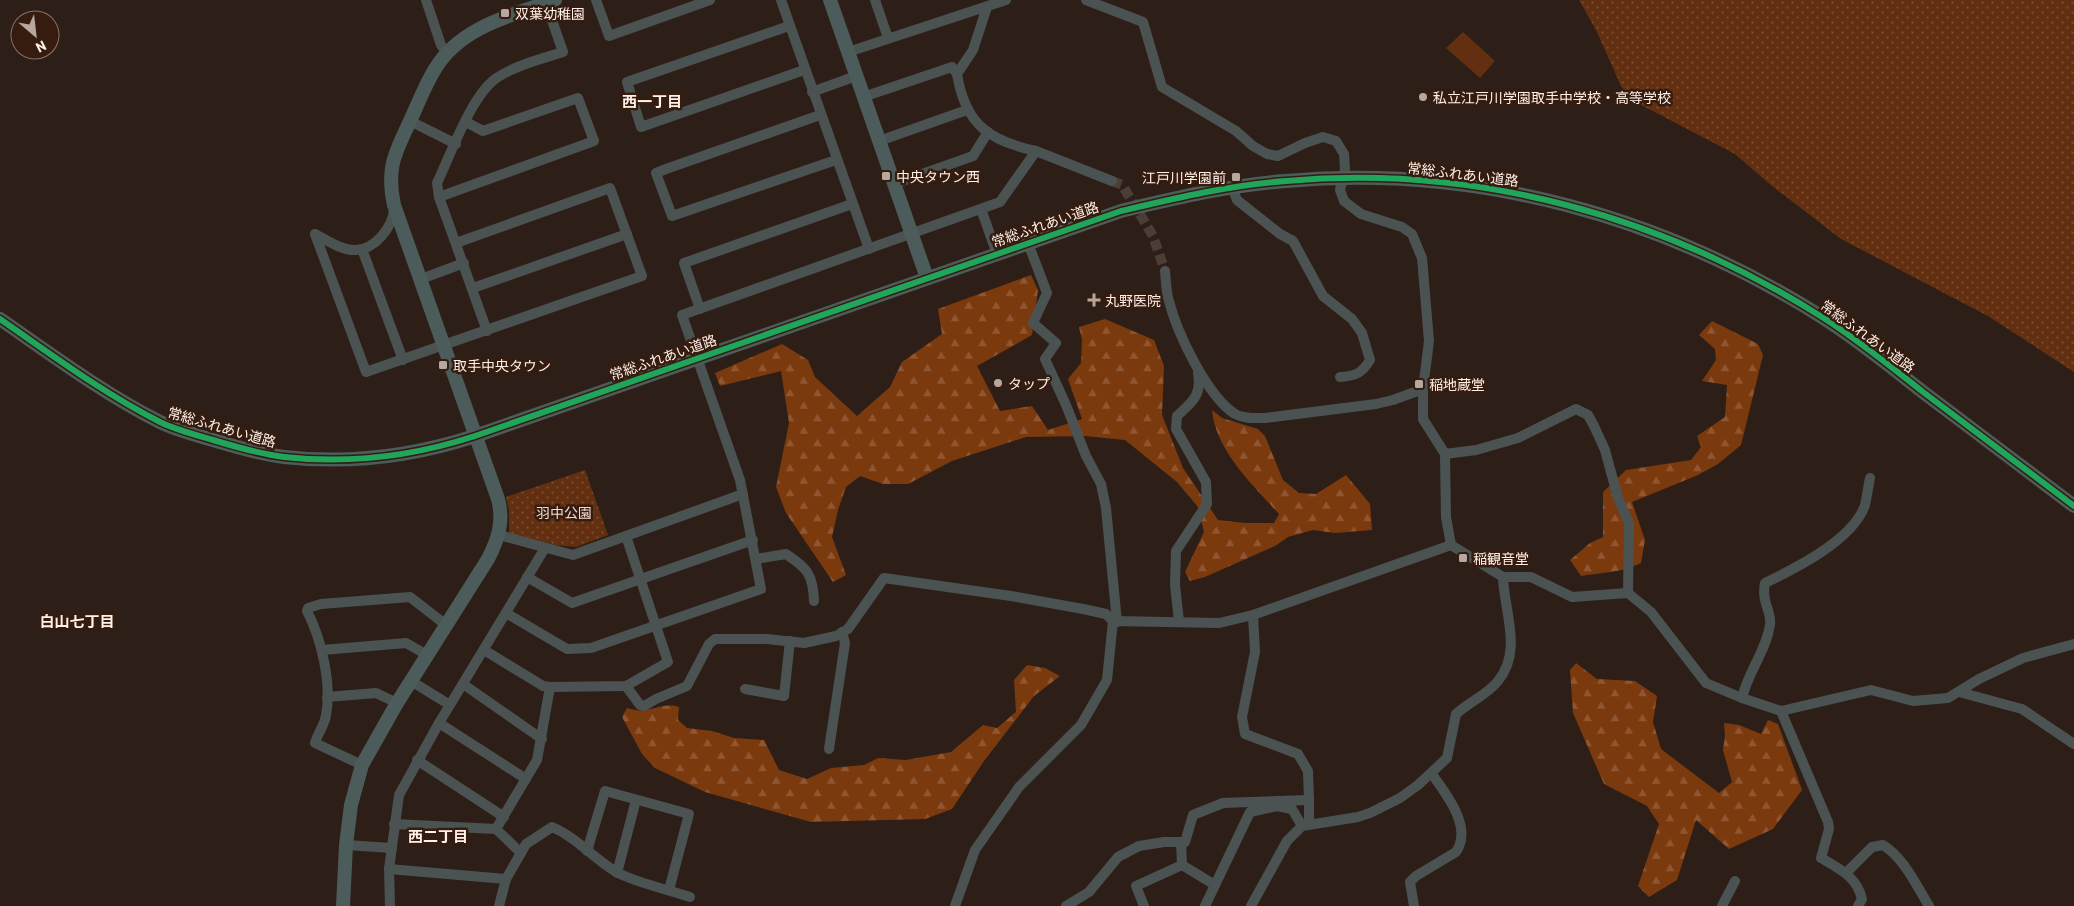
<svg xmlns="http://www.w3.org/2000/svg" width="2074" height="906" font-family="Barlow,'Noto Sans JP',sans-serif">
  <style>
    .green { fill: url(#green-dots) }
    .forest { fill: url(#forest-firs) }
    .pitch { fill: #632f11 }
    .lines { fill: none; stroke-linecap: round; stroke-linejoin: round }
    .street-tunnel { stroke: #4c3e37; stroke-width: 10; stroke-dasharray: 10 5; stroke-linecap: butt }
    .street { stroke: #4a5352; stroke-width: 10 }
    .secondary { stroke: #4c5c5a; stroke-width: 14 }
    .cycleway-casing { stroke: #351c0f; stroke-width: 9 }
    .cycleway { stroke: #20a55d; stroke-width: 6 }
    .poi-dot { fill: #b6a7a0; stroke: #351c0f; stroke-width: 2 }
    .labels { text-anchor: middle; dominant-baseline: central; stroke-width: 5; stroke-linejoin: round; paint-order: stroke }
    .poi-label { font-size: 14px; fill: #fff0ea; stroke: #351c0f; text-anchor: start }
    .street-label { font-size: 14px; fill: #fff0ea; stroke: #351c0f }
    .park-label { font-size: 14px; fill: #f2dcd1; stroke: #351c0f }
    .neighbourhood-label { font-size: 15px; font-weight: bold; fill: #fff0ea; stroke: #351c0f }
  </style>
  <defs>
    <pattern id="green-dots" width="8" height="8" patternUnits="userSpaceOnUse" patternTransform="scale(1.25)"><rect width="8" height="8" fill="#632f11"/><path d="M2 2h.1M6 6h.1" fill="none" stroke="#7a4d34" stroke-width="1.8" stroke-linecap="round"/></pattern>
    <pattern id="forest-firs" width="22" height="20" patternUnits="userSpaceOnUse" patternTransform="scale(1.25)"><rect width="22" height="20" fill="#7b390e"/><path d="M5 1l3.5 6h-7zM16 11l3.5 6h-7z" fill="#8f5631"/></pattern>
  </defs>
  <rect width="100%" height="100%" fill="#2d1f17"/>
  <!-- green -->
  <g class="green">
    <polygon points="1579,0 2074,0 2074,372 1988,316 1841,239 1772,186 1735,154 1626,97 1596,30"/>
    <polygon points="585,470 608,535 576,547 556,545 509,533 509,510 506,497"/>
  </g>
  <!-- forest -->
  <g class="forest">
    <path d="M1031,275L1038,290L1032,335L977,366L1000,411L1032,406L1048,430L1082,419L1068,379L1081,363L1082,340L1079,327L1105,319L1154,340L1164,366L1162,415L1183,468L1218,520L1245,523H1274L1279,514C1252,484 1216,451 1212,410L1222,418L1258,429L1265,436L1283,480L1299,493L1316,494L1346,475L1370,504L1372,530L1335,533L1313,530L1288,537L1275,546L1205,577L1190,581L1185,572L1204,532L1198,507L1177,482L1125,440L1085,436L1026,437L952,461L908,484H883L860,476L846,487L838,510L832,537L846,575L833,582L786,513L776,487L789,423L781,371L720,386L715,373L782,344L808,360L815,377L857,416L890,387L902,362L942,334L938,309Z"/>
    <path d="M1712,321L1758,344L1763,355L1741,445L1718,464L1698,475L1632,502L1645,540L1641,563C1621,573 1604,572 1581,576L1570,560L1590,543L1603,537V492L1626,470L1691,460L1701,447L1697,436L1725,417L1727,385L1702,381L1716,360L1715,349L1699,335Z"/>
    <polygon points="1576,663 1597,679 1635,681 1657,696 1653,722 1661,749 1719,793 1732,782 1723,750 1725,736 1724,723 1739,725 1761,734 1768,720 1778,724 1802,790 1773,829 1729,849 1696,820 1677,880 1649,897 1638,886 1659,824 1647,806 1604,784 1573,713 1570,670"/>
    <path d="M1027,665L1045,668L1060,676L1034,696L984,761L952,809L925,819L811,822L705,792L655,768L642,754L622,717L627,708C650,716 659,701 679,707L678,720L687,728L712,731L734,738L764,740L779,770L807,779L831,768L864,765L878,758L906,760L951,752L983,725L997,728L1016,712L1014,680Z"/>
  </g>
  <!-- pitch -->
  <polygon class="pitch" points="1463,32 1495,61 1480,78 1446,48"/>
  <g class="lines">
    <!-- street-tunnel -->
    <polyline class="street-tunnel" points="1112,181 1122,185 1135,206 1153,236 1165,271"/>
    <!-- street -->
    <g class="street">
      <polyline points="426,0 441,45 447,53"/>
      <polyline points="596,0 609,36 710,0"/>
      <polyline points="781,0 869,249"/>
      <polyline points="875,0 888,38"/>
      <path d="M1086,0L1143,22L1162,87L1236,131L1253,146L1267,154L1278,156L1305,143L1323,137L1336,141L1344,154L1345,169L1340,190L1344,201L1361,214L1402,227L1412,234L1422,258L1429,341L1423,389V419L1445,454L1446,517L1451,545L1503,577C1504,611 1523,651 1498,681C1487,695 1469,702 1456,714L1447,758L1418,785L1400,798L1370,813L1358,817L1302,826L1287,841L1251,906"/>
      <polyline points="789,26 627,82 641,127 804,70"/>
      <polyline points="848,52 1006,0"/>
      <polyline points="812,92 856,76"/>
      <polyline points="863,97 952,67 957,74"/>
      <polyline points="820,115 666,169 656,173 672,216 836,160"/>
      <polyline points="410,121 456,144"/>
      <polyline points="879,141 967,110"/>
      <polyline points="1036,151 1112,181"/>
      <polyline points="894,184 973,156 988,132"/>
      <path d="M1232,187L1237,200L1280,234L1293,241L1323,296L1352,319L1362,333L1370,360C1362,373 1356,376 1340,377"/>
      <polyline points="439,197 594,141 578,98 483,131 466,122"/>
      <polyline points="981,209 997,254"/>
      <polyline points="315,234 366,372 642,276 610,188 456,243"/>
      <path d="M315,234C327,240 342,251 356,250C376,249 392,227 394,210"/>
      <polyline points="1028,243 1047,293 1033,323 1056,343 1045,359 1066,405 1086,456 1101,484 1106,508 1117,622"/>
      <polyline points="362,249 403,360"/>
      <path d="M1165,271C1166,281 1166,292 1169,301C1177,333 1207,396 1235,414C1244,419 1255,418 1265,418L1376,404L1393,400L1423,389"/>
      <polyline points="421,279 464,263"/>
      <polyline points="473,288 627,234"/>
      <polyline points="700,309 684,263 852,204"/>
      <path d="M487,331L439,197L437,183C451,154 472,93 498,77C517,65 541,59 563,52L546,3"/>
      <polyline points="1445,454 1476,450 1518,438 1576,409 1588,415 1594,426 1605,450 1618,498 1629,523 1628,593"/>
      <polyline points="499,535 573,555 743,494"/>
      <path d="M756,559L786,554C807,568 813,574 814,601"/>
      <polyline points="527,577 572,603 753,540"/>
      <polyline points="1503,577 1531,577 1572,597 1628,593 1651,612 1706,683 1742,698 1781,711 1871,690 1913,701 1948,698 1979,679 2023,658 2074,644"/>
      <path d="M506,613L567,649L591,648L761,589L740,480L682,315L1000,202L1036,151C989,141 965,124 957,74L973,50L987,7"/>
      <polyline points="1253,615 1255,652 1242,717 1245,734 1298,754 1308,771 1309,800"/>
      <path d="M1179,621L1175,585L1176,551L1207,504L1206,482L1176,429L1177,416C1192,402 1202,396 1198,373"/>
      <polyline points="322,650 406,643 427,655"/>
      <polyline points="484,650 543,686 550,687 626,686 668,662 626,536"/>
      <polyline points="411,681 450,705"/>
      <polyline points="463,684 542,739"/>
      <polyline points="626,686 640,705 644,706 656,699 687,686 709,644 715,639 767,639 804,643 836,636 848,629 884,578 1011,596 1083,609 1106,614 1113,621"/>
      <polyline points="745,689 784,696 790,641"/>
      <polyline points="1959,692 2022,709 2074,744"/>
      <polyline points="327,697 376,693 397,703"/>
      <path d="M1742,698C1748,672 1766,651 1770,625C1772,612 1761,602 1765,583C1796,568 1853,540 1865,505C1867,497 1868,487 1870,478"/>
      <path d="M1781,711L1828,822L1829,829L1821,858C1840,869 1857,877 1862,899L1858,906"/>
      <polyline points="439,723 526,779"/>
      <polyline points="829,749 845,643 842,632"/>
      <polyline points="417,760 504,817"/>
      <path d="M362,765L315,743C317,734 325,725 326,715C332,683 321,638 307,611L308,608L321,604L410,597L446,625"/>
      <polyline points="394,824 496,829 521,853"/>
      <polyline points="496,829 537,760 550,687"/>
      <polyline points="1181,842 1182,865"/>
      <polyline points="346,845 392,848"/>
      <polyline points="587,851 605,791 689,814 669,890"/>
      <polyline points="389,869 506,879"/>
      <polyline points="617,873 636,800"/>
      <path d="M1846,873L1872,847L1883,845C1904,858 1916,885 1929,906"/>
      <polyline points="390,906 389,869 399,795 439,723 545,548"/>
      <path d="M499,906L506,879L526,844L552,827C576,837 593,858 616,872C634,882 669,890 690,897"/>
      <polyline points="955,906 975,850 1019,787 1081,725 1107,680 1113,621 1219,623 1253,615 1451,545"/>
      <polyline points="1066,906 1089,892 1118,857 1139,846 1164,842 1185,842 1193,815 1223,803 1309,800 1309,824"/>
      <polyline points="1144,906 1136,886 1182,865 1215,885"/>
      <polyline points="1205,906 1250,812 1277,806 1292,809 1302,826"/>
      <path d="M1414,906L1410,882L1416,876L1456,852C1473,827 1446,794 1432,774"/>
      <polyline points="1722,906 1735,881"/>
    </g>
    <!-- secondary -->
    <g class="secondary">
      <polyline points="830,0 927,278"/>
      <path d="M0,319C52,355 103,393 160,422C176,430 196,435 213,440C236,447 260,454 284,457C348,464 414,456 475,436L1121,211C1176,198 1230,185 1286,181C1476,164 1662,216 1822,317C1857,339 1890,366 1923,392C1973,430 2024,468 2074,506"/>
      <path d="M343,906L346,845L351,805L362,765L397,703L488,559C498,540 504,521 498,499L394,205C386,168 395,153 410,121C418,104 425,85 435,69C460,27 512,15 555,0"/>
    </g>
    <defs>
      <path id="cycleway" d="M0,319C52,355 103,393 160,422C176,430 196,435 213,440C236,447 260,454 284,457C348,464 414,456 475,436L1121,211C1176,198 1230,185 1286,181C1476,164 1662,216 1822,317C1857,339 1890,366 1923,392C1973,430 2024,468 2074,506"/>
    </defs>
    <!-- cycleway casing -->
    <use href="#cycleway" class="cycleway-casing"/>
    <!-- cycleway -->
    <use href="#cycleway" class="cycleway"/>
  </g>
  <!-- markers -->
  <g class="poi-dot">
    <rect x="500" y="8" width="10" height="10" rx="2.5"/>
    <circle cx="1423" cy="97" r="5"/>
    <rect x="881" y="171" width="10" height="10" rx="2.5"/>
    <rect x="1231" y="172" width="10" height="10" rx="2.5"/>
    <path d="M1091.5 292.5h5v5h5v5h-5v5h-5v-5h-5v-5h5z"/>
    <rect x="438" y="360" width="10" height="10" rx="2.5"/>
    <circle cx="998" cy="383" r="5"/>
    <rect x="1414" y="379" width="10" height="10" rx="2.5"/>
    <rect x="1458" y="553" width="10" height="10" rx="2.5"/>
  </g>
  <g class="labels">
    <!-- poi labels -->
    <g class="poi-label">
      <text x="515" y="13">双葉幼稚園</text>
      <text x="1433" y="97">私立江戸川学園取手中学校・高等学校</text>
      <text x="896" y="176">中央タウン西</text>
      <text x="1226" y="177" text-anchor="end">江戸川学園前</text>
      <text x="1105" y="300">丸野医院</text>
      <text x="453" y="365">取手中央タウン</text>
      <text x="1008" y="383">タップ</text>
      <text x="1429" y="384">稲地蔵堂</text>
      <text x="1473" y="558">稲観音堂</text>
    </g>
    <!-- street labels -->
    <g class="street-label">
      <text transform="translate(1463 174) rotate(7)">常総ふれあい道路</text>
      <text transform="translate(1045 224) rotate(-19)">常総ふれあい道路</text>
      <text transform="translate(1868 336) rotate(36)">常総ふれあい道路</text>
      <text transform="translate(663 357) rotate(-19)">常総ふれあい道路</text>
      <text transform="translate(222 427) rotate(16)">常総ふれあい道路</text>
    </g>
    <!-- park labels -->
    <g class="park-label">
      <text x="564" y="512">羽中公園</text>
    </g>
    <!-- neighbourhood labels -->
    <g class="neighbourhood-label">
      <text x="652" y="101">西一丁目</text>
      <text x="77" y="621">白山七丁目</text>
      <text x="438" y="836">西二丁目</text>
    </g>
  </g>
  <!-- north arrow -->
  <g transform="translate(35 35) rotate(152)"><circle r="24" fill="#351c0f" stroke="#867167"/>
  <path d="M0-4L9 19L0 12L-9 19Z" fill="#b6a7a0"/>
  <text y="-8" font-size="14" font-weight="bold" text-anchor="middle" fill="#fff0ea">N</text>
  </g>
</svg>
